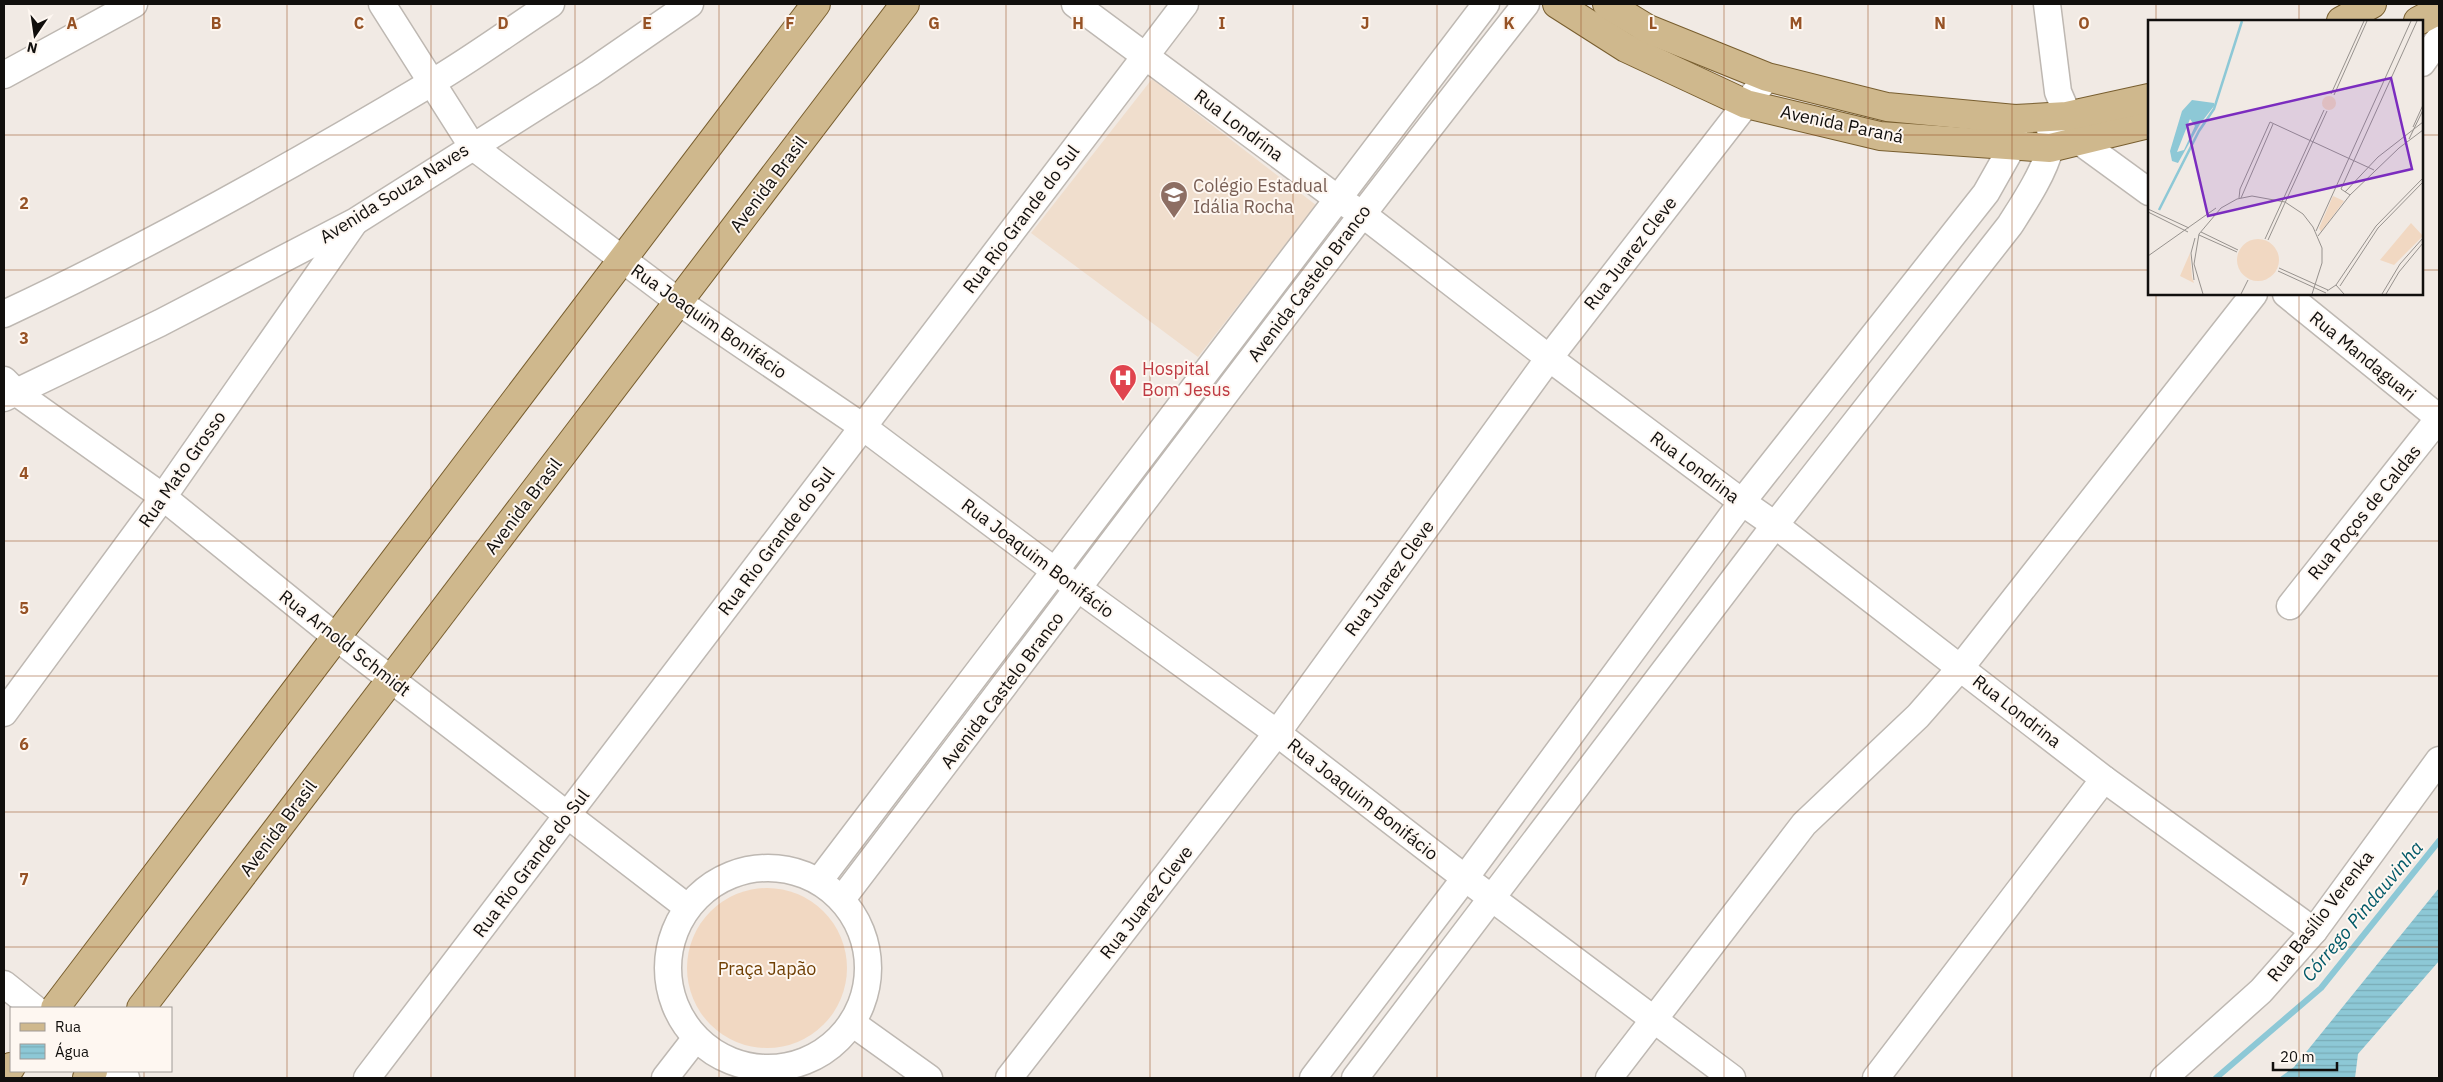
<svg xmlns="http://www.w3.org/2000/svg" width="2443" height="1082" font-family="'IBM Plex Sans',sans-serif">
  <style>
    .education { fill: #f0decd }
    .green { fill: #f1d8c2 }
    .water { fill: url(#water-rules) }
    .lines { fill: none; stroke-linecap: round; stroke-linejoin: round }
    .stream { stroke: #8dc8d6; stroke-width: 6 }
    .minor-casing { stroke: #beb8b2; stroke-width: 29 }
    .major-casing { stroke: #785e2f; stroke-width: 30 }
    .minor { stroke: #fff; stroke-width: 26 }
    .major { stroke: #cfb88d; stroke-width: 28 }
    .grid { fill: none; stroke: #965225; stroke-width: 1; stroke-opacity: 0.55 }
    .labels { text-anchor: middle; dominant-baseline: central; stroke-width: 4; stroke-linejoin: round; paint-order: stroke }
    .street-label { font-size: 18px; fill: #110f0d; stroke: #fef7f1 }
    .education-label { font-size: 18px; fill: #785e54; stroke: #fef7f1; text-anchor: start }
    .health-label { font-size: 18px; fill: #be3a42; stroke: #fef7f1; text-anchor: start }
    .park-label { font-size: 18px; fill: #6f3f03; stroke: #fef7f1 }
    .water-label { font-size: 19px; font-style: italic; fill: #035a69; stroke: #fef7f1 }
    .inset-river { fill: none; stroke: #8dc8d6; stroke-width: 2.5 }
    .inset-road { fill: none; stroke: #97928e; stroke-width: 1 }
    .view { fill: #7b2cbf; fill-opacity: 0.15; stroke: #7b2cbf; stroke-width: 2.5 }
    .inset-edge { fill: none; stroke: #110f0d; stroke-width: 2.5 }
    .grid-label { font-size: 16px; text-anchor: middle; font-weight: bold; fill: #965225; stroke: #fef7f1; stroke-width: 4; stroke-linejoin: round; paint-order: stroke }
  </style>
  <defs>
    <pattern id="water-rules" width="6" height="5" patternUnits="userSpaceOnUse" patternTransform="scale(1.25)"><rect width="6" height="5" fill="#8dc8d6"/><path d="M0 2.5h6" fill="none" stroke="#79abb6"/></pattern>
  </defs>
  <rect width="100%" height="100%" fill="#f1eae4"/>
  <!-- education -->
  <polygon class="education" points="1152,79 1316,205 1198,357 1031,233"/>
  <!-- green -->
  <circle class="green" cx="767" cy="968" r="80"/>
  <!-- water -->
  <polygon class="water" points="2439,888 2439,961 2358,1054 2355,1078 2279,1078 2294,1067"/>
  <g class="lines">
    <!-- stream -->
    <polyline class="stream" points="2216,1078 2321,988 2439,841"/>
    <defs>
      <g id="minor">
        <polyline points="382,4 472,146 679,302 863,427 1079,589 1277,733 1465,878 1732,1078"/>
        <polyline points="1075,4 1338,199 1361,213 1549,358 1742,502 1775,525 2104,779 2314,931"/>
        <polyline points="2047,4 2058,92 2079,141 2149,192"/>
        <polyline points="2422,63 2439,39"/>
        <polyline points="4,75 134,4"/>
        <polyline points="2286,294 2439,418"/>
        <path d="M4,314C150,246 292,166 431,83C472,59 511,30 551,4"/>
        <polyline points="4,380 17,393 163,497 336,637 687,907"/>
        <polyline points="4,398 160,323 356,221 590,73 690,4"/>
        <polyline points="2290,606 2439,418"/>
        <polyline points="4,713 163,497 354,223"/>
        <circle cx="768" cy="968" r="100"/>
        <polyline points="819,881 1486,4"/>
        <path d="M842,899C1070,600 1294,299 1526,4"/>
        <polyline points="4,984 34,1008"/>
        <polyline points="852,1023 929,1078"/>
        <polyline points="115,1071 126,1078"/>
        <polyline points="367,1078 1185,4"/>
        <polyline points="665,1078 696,1038"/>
        <polyline points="1009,1078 1277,733 1549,358 1767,77"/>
        <polyline points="1313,1078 1465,878 1742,502 1986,193 2012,147 2015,124"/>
        <path d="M1355,1078L1775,525L2010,225C2024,203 2044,173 2050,148C2053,138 2050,127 2047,117"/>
        <polyline points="1609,1078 1804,824 1918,716 1961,667 2254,294"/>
        <polyline points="1876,1078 2104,779"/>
        <polyline points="2164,1078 2261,991 2314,931 2439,760"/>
      </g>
      <g id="major">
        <polyline points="1557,4 1626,48 1746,104 1880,136 2050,148 2149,124"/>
        <polyline points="1607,4 1648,29 1767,77 1887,107 2015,119 2067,116 2149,98"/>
        <polyline points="2341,21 2372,4"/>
        <polyline points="2418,21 2439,10"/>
        <polyline points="55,1008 816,4"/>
        <polyline points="141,1008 905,4"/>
        <polyline points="4,1076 11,1067"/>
        <polyline points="87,1078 93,1071"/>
      </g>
    </defs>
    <!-- minor casing -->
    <use href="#minor" class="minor-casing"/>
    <!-- major casing -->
    <use href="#major" class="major-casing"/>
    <!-- minor -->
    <use href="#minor" class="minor"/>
    <!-- major -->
    <use href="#major" class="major"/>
  </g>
  <!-- grid -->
  <path class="grid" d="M144,4V1008M287,4V1078M431,4V1078M575,4V1078M719,4V1078M862,4V1078M1006,4V1078M1150,4V1078M1293,4V1078M1437,4V1078M1581,4V1078M1724,4V1078M1868,4V1078M2012,4V1078M2156,4V21M2299,4V21M4,135H2149M2422,135H2439M4,270H2149M2422,270H2439M2156,294V1078M2299,294V1078M4,406H2439M4,541H2439M4,676H2439M4,812H2439M4,947H2439M144,1071V1078"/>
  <!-- icons -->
  <defs>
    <symbol id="school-pin" viewBox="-11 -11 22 30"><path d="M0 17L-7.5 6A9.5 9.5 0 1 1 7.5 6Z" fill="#8d6e63" stroke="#fef7f1"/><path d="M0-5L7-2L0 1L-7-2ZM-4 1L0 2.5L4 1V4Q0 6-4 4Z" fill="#fff"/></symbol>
    <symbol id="hospital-pin" viewBox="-11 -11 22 30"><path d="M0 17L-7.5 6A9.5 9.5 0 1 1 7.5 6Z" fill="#e0444e" stroke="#fef7f1"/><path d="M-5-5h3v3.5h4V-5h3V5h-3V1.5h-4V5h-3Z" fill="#fff"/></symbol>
  </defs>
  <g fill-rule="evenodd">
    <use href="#school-pin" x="1158" y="179" width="32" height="43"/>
    <use href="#hospital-pin" x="1107" y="362" width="32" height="43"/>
  </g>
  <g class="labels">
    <!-- street labels -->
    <g class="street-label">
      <text transform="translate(1842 124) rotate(12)">Avenida Paraná</text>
      <text transform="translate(1239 125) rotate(37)">Rua Londrina</text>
      <text transform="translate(768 184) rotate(-53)">Avenida Brasil</text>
      <text transform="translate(394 193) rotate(-32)">Avenida Souza Naves</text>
      <text transform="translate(1021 219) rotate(-53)">Rua Rio Grande do Sul</text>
      <text transform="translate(1630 253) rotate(-52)">Rua Juarez Cleve</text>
      <text transform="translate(1309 283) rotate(-53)">Avenida Castelo Branco</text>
      <text transform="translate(709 321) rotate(35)">Rua Joaquim Bonifácio</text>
      <text transform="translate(2363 356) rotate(39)">Rua Mandaguari</text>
      <text transform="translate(1695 467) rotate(37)">Rua Londrina</text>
      <text transform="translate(182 469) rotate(-55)">Rua Mato Grosso</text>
      <text transform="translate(523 506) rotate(-53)">Avenida Brasil</text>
      <text transform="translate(2364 512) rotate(-51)">Rua Poços de Caldas</text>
      <text transform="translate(776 541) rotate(-53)">Rua Rio Grande do Sul</text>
      <text transform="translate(1038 558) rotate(37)">Rua Joaquim Bonifácio</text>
      <text transform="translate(1389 578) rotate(-54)">Rua Juarez Cleve</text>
      <text transform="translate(345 643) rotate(38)">Rua Arnold Schmidt</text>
      <text transform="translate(1002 690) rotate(-53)">Avenida Castelo Branco</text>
      <text transform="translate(2017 711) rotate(38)">Rua Londrina</text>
      <text transform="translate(1363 799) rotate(38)">Rua Joaquim Bonifácio</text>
      <text transform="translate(278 828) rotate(-53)">Avenida Brasil</text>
      <text transform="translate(531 863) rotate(-53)">Rua Rio Grande do Sul</text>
      <text transform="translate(1146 902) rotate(-52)">Rua Juarez Cleve</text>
      <text transform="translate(2320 916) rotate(-52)">Rua Basílio Verenka</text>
    </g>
    <!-- education labels -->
    <g class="education-label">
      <text x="1193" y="185">Colégio Estadual<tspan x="1193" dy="21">Idália Rocha</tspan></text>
    </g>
    <!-- health labels -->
    <g class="health-label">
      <text x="1142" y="368">Hospital<tspan x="1142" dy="21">Bom Jesus</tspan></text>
    </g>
    <!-- park labels -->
    <g class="park-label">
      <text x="767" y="968">Praça Japão</text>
    </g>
    <!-- water labels -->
    <g class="water-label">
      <text transform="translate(2362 911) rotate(-50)">Córrego Pindauvinha</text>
    </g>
  </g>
  <!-- overview -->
  <g transform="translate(2148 20)">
    <rect width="275" height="275" fill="#f1eae4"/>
    <path d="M174 83a7 7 0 1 1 14 0a7 7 0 1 1-14 0ZM185,176L196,181L173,212L171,208ZM263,203L275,216L246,245L232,240ZM89 240a21 21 0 1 1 42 0a21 21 0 1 1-42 0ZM42,233L44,257L46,263L32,256Z" fill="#f1d8c2"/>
    <path d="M44,80L66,83V86L52,104L30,143L24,141L22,131L34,91ZM42,99L47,106L36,130L29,132Z" fill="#8dc8d6" fill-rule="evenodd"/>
    <path class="inset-river" d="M11,190L51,111L66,89L94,1"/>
    <path class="inset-road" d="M183,74L216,1M186,75L219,1M265,107L275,85M261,119L275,90M193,169L269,1M197,172L230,137L275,102M202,175L251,128L275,110M91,178L92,169L122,102L226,150M93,178L125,104M0,189L41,208M0,192L40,212M168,211L263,1M53,212L90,230M51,215L89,232M170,216L202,175L193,169M117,219L176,90M120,220L179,91M0,236L68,188M131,248L180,270M130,251L178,273M46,260L43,233L47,218M188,265L228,206L275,158M192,266L230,208L275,162M179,271L188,265L196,274M55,274L46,244L51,214L73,188L89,179L104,176L137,182L155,194L165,207L174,228V243L164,274M93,274L100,260M234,274L252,244L275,218M238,274L251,252L275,223"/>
    <path class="view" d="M243,58L264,149L60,196L39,105Z"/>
    <rect width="275" height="275" class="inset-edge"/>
  </g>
  <g class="grid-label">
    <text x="72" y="29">A</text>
    <text x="216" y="29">B</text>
    <text x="359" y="29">C</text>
    <text x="503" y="29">D</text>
    <text x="647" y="29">E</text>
    <text x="790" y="29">F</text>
    <text x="934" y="29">G</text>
    <text x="1078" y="29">H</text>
    <text x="1222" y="29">I</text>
    <text x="1365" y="29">J</text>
    <text x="1509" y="29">K</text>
    <text x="1653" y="29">L</text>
    <text x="1796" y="29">M</text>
    <text x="1940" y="29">N</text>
    <text x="2084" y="29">O</text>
    <text x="24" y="209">2</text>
    <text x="24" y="344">3</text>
    <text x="24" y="479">4</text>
    <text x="24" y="614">5</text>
    <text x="24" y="750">6</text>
    <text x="24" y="885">7</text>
  </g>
  <!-- border -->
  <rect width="2443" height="1082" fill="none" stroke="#110f0d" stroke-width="10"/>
  <!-- legend -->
  <rect x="10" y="1007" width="162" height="65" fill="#fef7f1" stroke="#9f9a96"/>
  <rect x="20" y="1023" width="25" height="8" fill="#cfb88d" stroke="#9f9a96"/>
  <text x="55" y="1032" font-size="15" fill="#110f0d">Rua</text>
  <rect x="20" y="1044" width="25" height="15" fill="url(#water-rules)" stroke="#9f9a96"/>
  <text x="55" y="1057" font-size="15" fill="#110f0d">Água</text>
  <!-- north arrow -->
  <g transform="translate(35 35) rotate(193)" stroke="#fef7f1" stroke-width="4" paint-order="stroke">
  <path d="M0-4L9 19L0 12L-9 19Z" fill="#110f0d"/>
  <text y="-8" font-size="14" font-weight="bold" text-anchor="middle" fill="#110f0d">N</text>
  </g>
  <!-- scale -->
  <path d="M2273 1062v8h64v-8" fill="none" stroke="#110f0d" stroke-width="2.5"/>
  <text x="2280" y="1062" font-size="15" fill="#110f0d" stroke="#fef7f1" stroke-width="4" paint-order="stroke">20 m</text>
</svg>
